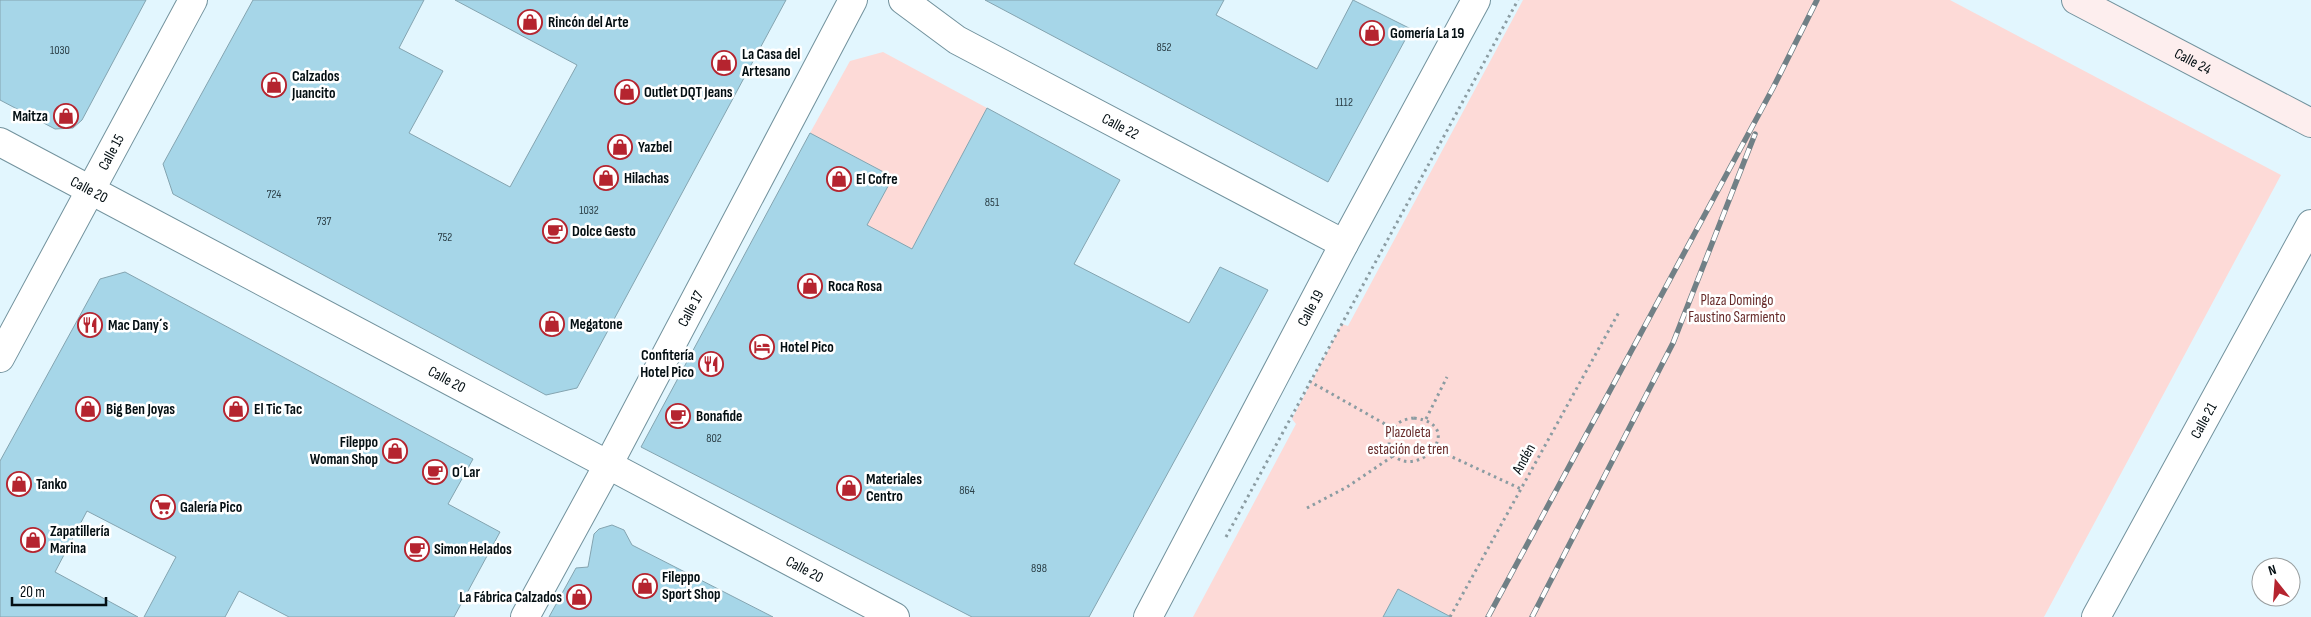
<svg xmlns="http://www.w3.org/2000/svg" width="2311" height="617" font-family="'Sofia Sans Condensed',sans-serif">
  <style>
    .green { fill: #fddad7 }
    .building { fill: #a6d6e8; stroke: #84a4b0 }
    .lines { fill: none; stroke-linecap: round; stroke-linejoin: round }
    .street-casing { stroke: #72929d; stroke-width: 30 }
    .secondary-casing { stroke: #72929d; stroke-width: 30 }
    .path { stroke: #8b9ca2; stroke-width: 3; stroke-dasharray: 2.5 4; stroke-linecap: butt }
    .street { stroke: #fff; stroke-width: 28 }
    .secondary { stroke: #fdeeee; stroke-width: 28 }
    .rail-casing { stroke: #718086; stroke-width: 5.5 }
    .rail { stroke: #fff; stroke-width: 4; stroke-dasharray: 11; stroke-linecap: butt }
    .labels { text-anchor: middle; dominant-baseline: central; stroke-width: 5; stroke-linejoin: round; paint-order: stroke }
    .number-label { font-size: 12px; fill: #2c4048 }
    .poi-label { font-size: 15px; font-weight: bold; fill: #030e12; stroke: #fff; text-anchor: start }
    .street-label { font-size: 15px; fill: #030e12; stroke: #fff }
    .park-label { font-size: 15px; fill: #672b2a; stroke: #fff }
  </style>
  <rect width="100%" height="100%" fill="#e2f6fe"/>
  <!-- green -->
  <g class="green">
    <polygon points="1523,0 1950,0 2281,175 2044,617 1193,617 1296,424 1292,419 1342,324 1348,326"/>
    <polygon points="883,52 987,108 912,249 867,225 893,177 810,133 850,61"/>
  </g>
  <!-- building -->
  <g class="building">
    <polygon points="0,0 146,0 82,120 73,128 55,129 0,100"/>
    <polygon points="253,0 424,0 399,48 443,71 409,133 510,187 577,65 455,0 786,0 577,388 546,395 173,194 163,164"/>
    <polygon points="985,0 1224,0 1216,15 1317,69 1353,0 1411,29 1328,182"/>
    <polygon points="987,108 1120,180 1074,264 1189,323 1220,267 1268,290 1089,617 972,617 641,447 810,133 893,177 867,225 912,249"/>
    <polygon points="125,272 473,459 448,504 500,532 454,617 289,617 239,591 225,617 144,617 176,557 87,511 55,572 138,617 0,617 0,461 100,279"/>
    <polygon points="612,525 624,530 632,545 773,617 549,617 576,568 588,567 594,534 599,529"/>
    <polygon points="1398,589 1451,617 1383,617"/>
  </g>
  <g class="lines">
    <defs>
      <g id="street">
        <path id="s1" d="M903,0L957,40L1344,244"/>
        <path id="s2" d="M0,142L895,617"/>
        <path id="s3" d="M0,358L193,0"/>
        <path id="s4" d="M525,617L608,465L853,0"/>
        <path id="s5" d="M1148,617L1344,244L1476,0"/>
        <path id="s6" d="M2096,617L2311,224"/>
      </g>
      <g id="secondary">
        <path id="s7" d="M2076,0L2311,123"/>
      </g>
    </defs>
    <!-- street casing -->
    <use href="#street" class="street-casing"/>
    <!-- secondary casing -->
    <use href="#secondary" class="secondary-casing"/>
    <!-- path -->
    <g class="path">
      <polyline points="1309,381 1392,428"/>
      <path d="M1414,418C1469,425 1417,483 1391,453C1385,434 1393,420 1414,418Z"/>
      <polyline points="1426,419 1447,377"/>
      <polyline points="1435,449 1521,489"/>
      <polyline points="1307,508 1347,487 1393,456"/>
      <polyline points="1226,537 1518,0"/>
      <polyline points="1450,617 1619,312"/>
    </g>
    <!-- street -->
    <use href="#street" class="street"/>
    <!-- secondary -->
    <use href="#secondary" class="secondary"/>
    <defs>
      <g id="rail">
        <polyline points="1488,617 1773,88 1817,0"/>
        <polyline points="1532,617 1673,343 1755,134"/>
      </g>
    </defs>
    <!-- rail casing -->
    <use href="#rail" class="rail-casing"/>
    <!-- rail -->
    <use href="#rail" class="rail"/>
  </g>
  <!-- icons -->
  <defs>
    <symbol id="shop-ring" viewBox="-11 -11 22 22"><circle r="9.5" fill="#fff" stroke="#b5242f" stroke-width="1.5"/><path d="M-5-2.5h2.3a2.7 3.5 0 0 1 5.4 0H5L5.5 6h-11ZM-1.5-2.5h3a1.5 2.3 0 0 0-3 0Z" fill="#b5242f"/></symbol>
    <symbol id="cafe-ring" viewBox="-11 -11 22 22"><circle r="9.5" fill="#fff" stroke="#b5242f" stroke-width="1.5"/><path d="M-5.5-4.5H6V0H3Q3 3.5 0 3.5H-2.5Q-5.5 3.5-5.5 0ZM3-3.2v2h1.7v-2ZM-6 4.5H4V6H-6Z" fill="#b5242f"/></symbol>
    <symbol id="restaurant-ring" viewBox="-11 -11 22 22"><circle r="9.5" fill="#fff" stroke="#b5242f" stroke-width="1.5"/><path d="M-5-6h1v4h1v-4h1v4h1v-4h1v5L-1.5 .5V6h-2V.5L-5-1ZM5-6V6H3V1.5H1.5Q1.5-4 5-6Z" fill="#b5242f"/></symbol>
    <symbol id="hotel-ring" viewBox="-11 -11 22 22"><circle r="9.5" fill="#fff" stroke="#b5242f" stroke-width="1.5"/><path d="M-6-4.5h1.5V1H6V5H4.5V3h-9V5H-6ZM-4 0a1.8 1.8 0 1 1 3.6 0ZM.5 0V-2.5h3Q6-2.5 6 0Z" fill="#b5242f"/></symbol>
    <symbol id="supermarket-ring" viewBox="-11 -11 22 22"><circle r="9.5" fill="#fff" stroke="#b5242f" stroke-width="1.5"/><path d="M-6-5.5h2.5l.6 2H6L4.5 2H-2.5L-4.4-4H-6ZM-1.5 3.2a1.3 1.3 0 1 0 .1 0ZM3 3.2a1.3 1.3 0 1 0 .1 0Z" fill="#b5242f"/></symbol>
  </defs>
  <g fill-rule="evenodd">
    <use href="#shop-ring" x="516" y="8" width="28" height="28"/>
    <use href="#shop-ring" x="1358" y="19" width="28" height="28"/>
    <use href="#shop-ring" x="710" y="49" width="28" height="28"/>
    <use href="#shop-ring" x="260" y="71" width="28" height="28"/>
    <use href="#shop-ring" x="613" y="78" width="28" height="28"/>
    <use href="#shop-ring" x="52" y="102" width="28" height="28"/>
    <use href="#shop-ring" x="606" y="133" width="28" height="28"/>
    <use href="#shop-ring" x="592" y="164" width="28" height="28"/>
    <use href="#shop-ring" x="825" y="165" width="28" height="28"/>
    <use href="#cafe-ring" x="541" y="217" width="28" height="28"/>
    <use href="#shop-ring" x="796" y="272" width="28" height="28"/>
    <use href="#shop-ring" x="538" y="310" width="28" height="28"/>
    <use href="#restaurant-ring" x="76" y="311" width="28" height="28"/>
    <use href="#hotel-ring" x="748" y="333" width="28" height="28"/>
    <use href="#restaurant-ring" x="697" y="350" width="28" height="28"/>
    <use href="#shop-ring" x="74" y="395" width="28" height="28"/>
    <use href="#shop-ring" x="222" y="395" width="28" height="28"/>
    <use href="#cafe-ring" x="664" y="402" width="28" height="28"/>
    <use href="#shop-ring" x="381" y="437" width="28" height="28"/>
    <use href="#cafe-ring" x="421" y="458" width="28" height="28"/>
    <use href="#shop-ring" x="5" y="470" width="28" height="28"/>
    <use href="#shop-ring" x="835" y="474" width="28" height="28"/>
    <use href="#supermarket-ring" x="149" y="493" width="28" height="28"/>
    <use href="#shop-ring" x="19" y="526" width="28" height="28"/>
    <use href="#cafe-ring" x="403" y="535" width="28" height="28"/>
    <use href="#shop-ring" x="631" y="572" width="28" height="28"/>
    <use href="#shop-ring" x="565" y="583" width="28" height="28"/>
  </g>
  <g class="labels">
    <!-- number labels -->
    <g class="number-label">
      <text x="1164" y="47">852</text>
      <text x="60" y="50">1030</text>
      <text x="1344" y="102">1112</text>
      <text x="274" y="194">724</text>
      <text x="992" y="202">851</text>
      <text x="589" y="210">1032</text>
      <text x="324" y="221">737</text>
      <text x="445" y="237">752</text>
      <text x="714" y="438">802</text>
      <text x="967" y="490">864</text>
      <text x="1039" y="568">898</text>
    </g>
    <!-- poi labels -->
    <g class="poi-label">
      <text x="548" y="22">Rincón del Arte</text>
      <text x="1390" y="33">Gomería La 19</text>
      <text x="742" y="54">La Casa del<tspan x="742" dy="17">Artesano</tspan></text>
      <text x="292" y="76">Calzados<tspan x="292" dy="17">Juancito</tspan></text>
      <text x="644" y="92">Outlet DQT Jeans</text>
      <text x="48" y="116" text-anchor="end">Maitza</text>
      <text x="638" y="147">Yazbel</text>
      <text x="624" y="178">Hilachas</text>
      <text x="856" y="179">El Cofre</text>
      <text x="572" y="231">Dolce Gesto</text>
      <text x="828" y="286">Roca Rosa</text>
      <text x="570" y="324">Megatone</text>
      <text x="108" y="325">Mac Dany´s</text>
      <text x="780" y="347">Hotel Pico</text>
      <text x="694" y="355" text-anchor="end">Confitería<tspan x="694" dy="17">Hotel Pico</tspan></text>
      <text x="106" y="409">Big Ben Joyas</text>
      <text x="254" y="409">El Tic Tac</text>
      <text x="696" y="416">Bonafide</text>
      <text x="378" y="442" text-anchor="end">Fileppo<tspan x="378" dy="17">Woman Shop</tspan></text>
      <text x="452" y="472">O´Lar</text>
      <text x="866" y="479">Materiales<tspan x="866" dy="17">Centro</tspan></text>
      <text x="36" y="484">Tanko</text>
      <text x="180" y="507">Galería Pico</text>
      <text x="50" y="531">Zapatillería<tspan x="50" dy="17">Marina</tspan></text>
      <text x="434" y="549">Simon Helados</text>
      <text x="662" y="577">Fileppo<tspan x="662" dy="17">Sport Shop</tspan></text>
      <text x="562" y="597" text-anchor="end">La Fábrica Calzados</text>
    </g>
    <!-- street labels -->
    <g class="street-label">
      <text stroke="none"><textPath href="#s7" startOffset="132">Calle 24</textPath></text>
      <text stroke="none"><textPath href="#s1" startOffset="252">Calle 22</textPath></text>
      <text stroke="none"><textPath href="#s3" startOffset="234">Calle 15</textPath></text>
      <text stroke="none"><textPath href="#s2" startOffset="101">Calle 20</textPath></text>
      <text stroke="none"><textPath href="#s5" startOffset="349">Calle 19</textPath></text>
      <text stroke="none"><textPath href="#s4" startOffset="350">Calle 17</textPath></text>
      <text stroke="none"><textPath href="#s2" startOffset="506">Calle 20</textPath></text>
      <text stroke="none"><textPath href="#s6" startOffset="224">Calle 21</textPath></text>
      <text transform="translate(1524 459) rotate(-61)">Andén</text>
      <text stroke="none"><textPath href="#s2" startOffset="911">Calle 20</textPath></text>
    </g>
    <!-- park labels -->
    <g class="park-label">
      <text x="1737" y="300">Plaza Domingo<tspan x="1737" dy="17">Faustino Sarmiento</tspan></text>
      <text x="1408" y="432">Plazoleta<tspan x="1408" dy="17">estación de tren</tspan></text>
    </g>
  </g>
  <!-- north arrow -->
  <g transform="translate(2276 582) rotate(343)"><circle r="24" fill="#ffffff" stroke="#9a9fa0"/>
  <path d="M0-4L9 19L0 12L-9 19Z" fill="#b5242f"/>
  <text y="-8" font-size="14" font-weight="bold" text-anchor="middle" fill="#030e12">N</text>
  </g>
  <!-- scale -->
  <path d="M12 597v8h94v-8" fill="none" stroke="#030e12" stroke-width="2.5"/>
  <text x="20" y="597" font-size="15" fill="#030e12" stroke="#ffffff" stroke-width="4" paint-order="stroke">20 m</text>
</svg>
